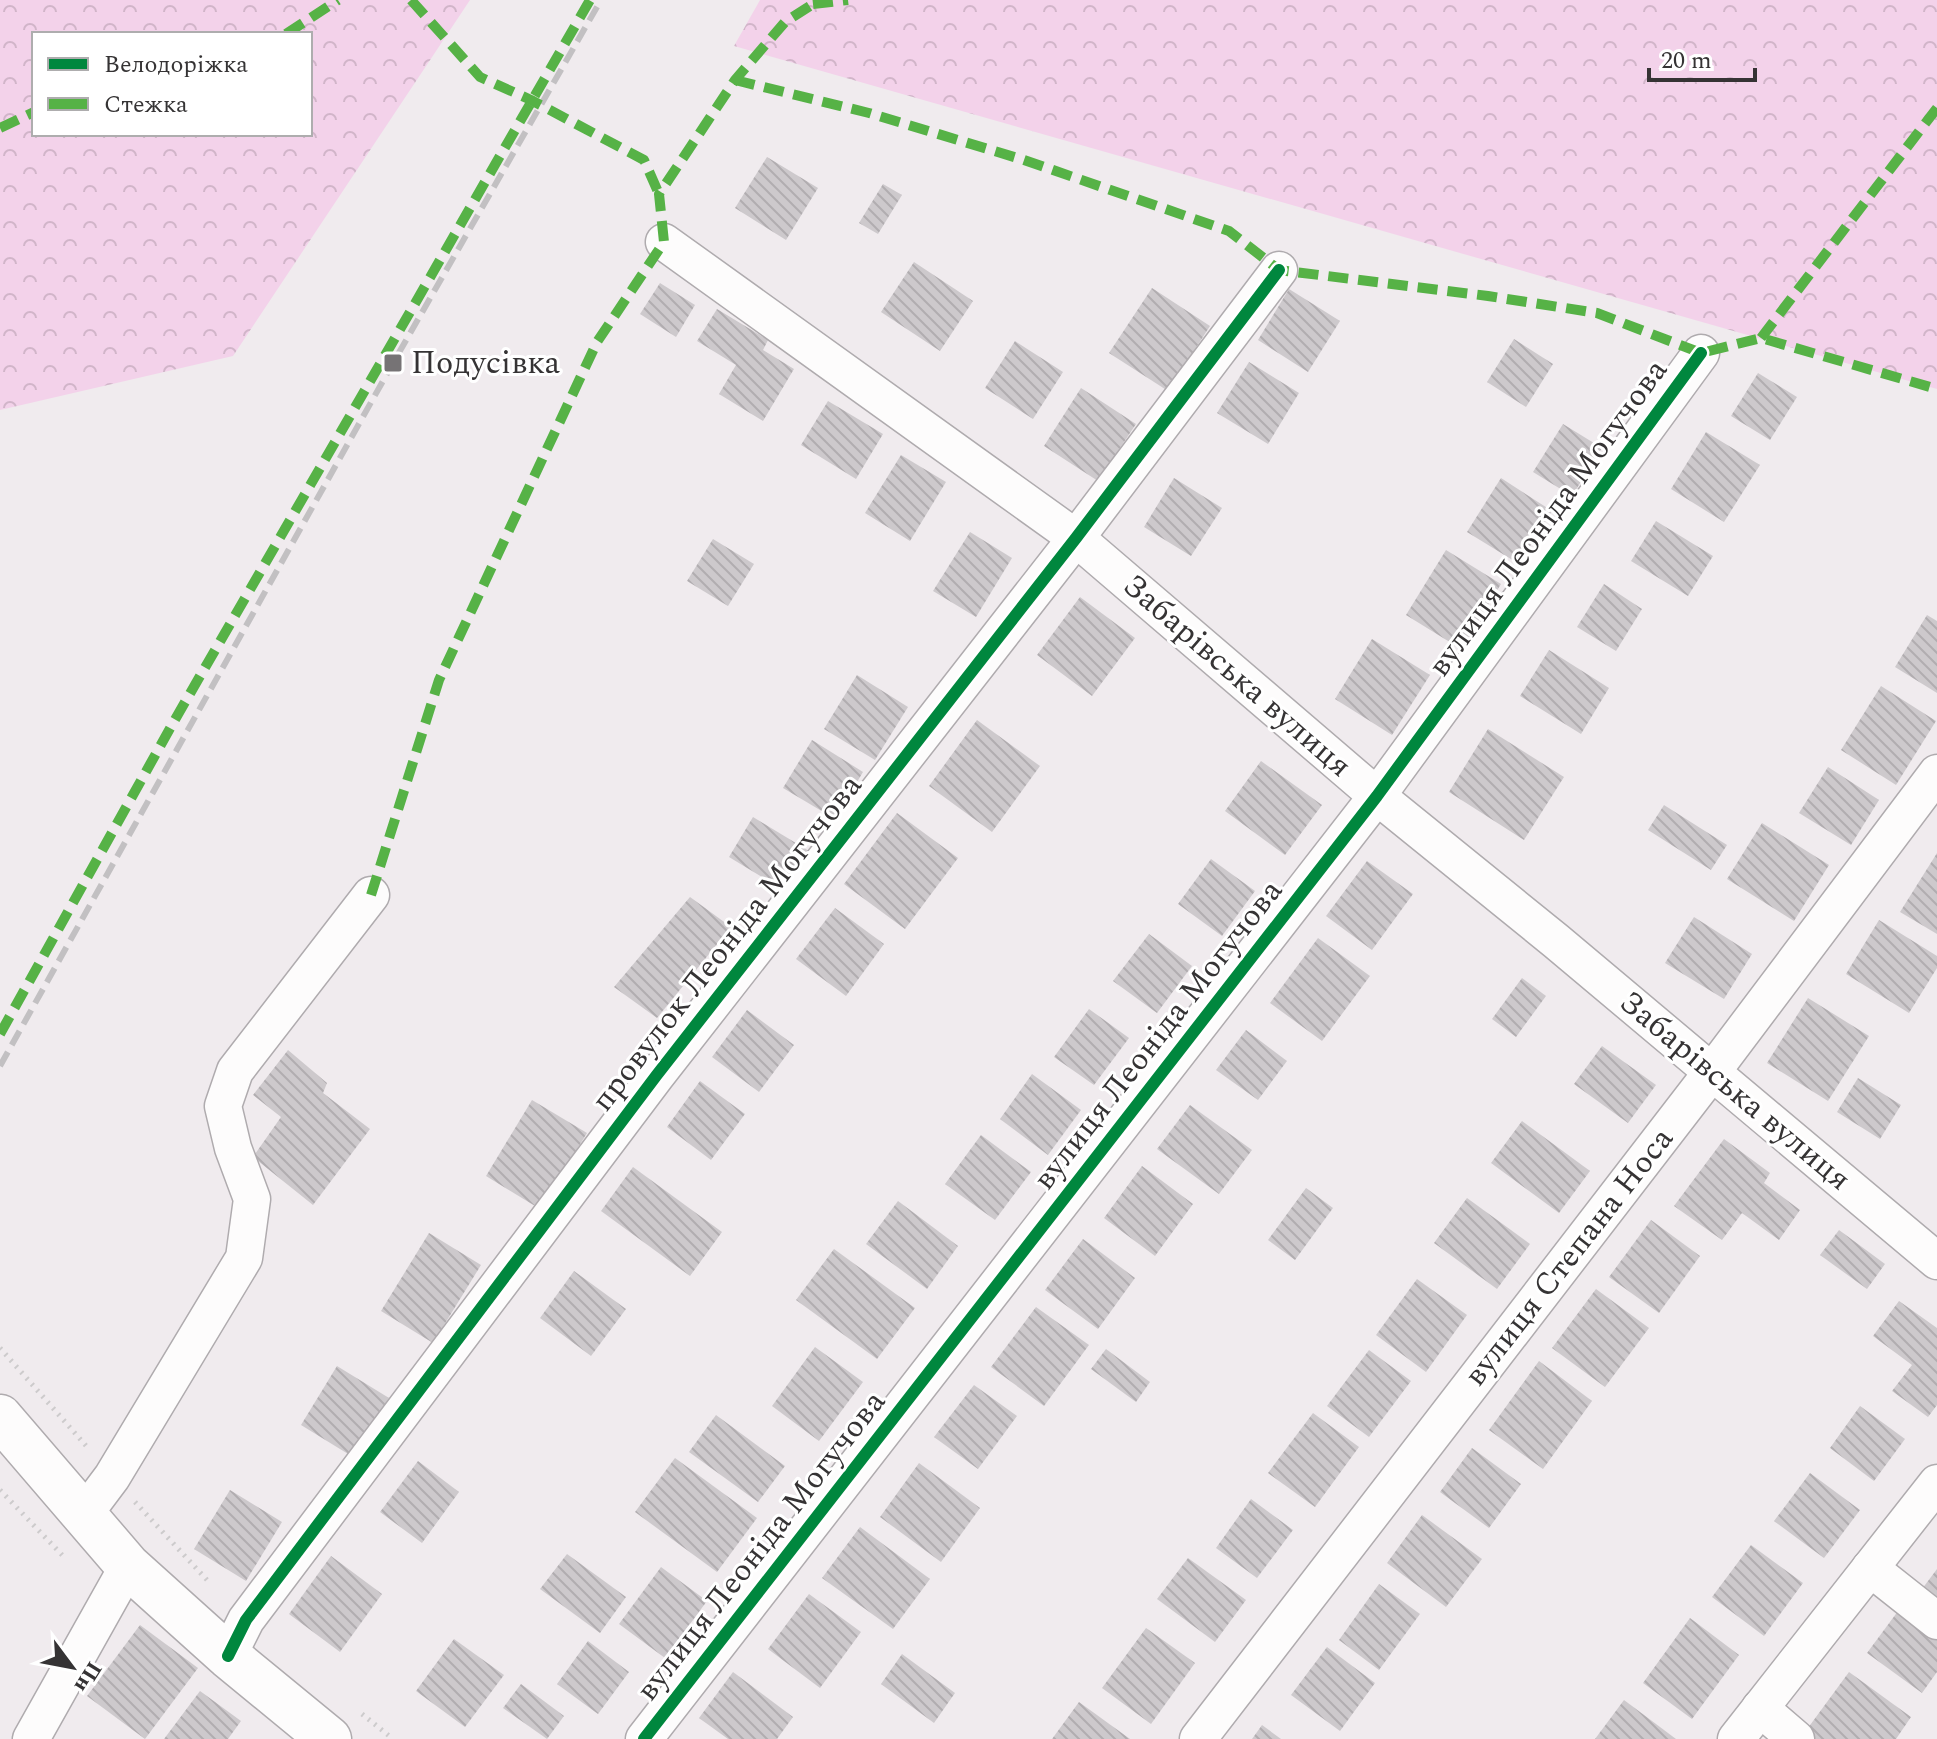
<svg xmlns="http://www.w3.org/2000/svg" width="1937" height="1739" font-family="Spectral,serif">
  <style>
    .forest { fill: url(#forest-crowns); fill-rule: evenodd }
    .building { fill: url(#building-back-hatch) }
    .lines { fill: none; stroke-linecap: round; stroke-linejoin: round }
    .minor-casing { stroke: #afabae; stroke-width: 39 }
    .major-casing { stroke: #afabae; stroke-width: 47 }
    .path { stroke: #cdcbcc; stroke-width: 5; stroke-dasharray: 2 6; stroke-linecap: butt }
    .minor { stroke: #fdfcfc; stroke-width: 36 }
    .major { stroke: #fdfcfc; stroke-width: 44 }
    .rail { stroke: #c2c0c2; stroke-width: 6; stroke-dasharray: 16 8; stroke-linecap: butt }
    .quiet { stroke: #56b246; stroke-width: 10; stroke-dasharray: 20 10; stroke-linecap: butt }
    .cycleway-casing { stroke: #fff; stroke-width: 17 }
    .cycleway { stroke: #00873e; stroke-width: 12 }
    .poi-dot { fill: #767375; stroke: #fff; stroke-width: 3 }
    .labels { text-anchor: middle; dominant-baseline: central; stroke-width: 6; stroke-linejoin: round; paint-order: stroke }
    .poi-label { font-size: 32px; fill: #353334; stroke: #fff; text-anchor: start }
    .street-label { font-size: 32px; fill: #353334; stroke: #fff }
  </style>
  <defs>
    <pattern id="forest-crowns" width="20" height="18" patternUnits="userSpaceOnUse" patternTransform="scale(2)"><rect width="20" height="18" fill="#f3d2ea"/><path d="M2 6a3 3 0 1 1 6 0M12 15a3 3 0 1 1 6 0" fill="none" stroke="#d1b5c9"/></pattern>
    <pattern id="building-back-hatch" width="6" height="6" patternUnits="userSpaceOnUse" patternTransform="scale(2)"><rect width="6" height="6" fill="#cdc9cc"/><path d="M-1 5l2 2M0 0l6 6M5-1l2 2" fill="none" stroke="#b1adb0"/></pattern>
  </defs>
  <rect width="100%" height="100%" fill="#f0ebee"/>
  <!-- forest -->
  <g class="forest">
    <path d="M0,0H470L233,356L0,410ZM310,34V134H34V34Z"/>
    <polygon points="760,0 1937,0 1937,389 734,46"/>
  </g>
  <!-- building -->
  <g class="building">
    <polygon points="767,157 818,188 786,240 735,208"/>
    <polygon points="883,184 902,195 878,234 859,223"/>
    <polygon points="914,262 973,301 940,351 881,312"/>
    <polygon points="660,283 695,305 676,337 640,314"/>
    <polygon points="1152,288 1210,326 1168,391 1109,353"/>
    <polygon points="1289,289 1340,321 1308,372 1258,340"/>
    <polygon points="717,309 768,340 763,350 794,369 763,421 719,394 736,365 697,341"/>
    <polygon points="1514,339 1553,364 1526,407 1487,382"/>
    <polygon points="1015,341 1063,372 1033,419 985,388"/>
    <polygon points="1249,362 1299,393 1268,444 1217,413"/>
    <polygon points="1758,373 1797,397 1770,440 1731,416"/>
    <polygon points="1081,388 1136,424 1098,481 1044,446"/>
    <polygon points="828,401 883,434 856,479 801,445"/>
    <polygon points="1563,424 1602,448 1572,496 1533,472"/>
    <polygon points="1706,432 1760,465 1724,522 1671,489"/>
    <polygon points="901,455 946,482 910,541 865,513"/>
    <polygon points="1174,478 1222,508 1191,556 1144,527"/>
    <polygon points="1501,478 1552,511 1519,564 1467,532"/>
    <polygon points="1656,521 1713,556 1688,596 1631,561"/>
    <polygon points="970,532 1012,558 976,617 933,591"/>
    <polygon points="713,539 754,564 728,606 687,581"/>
    <polygon points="1446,550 1501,584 1461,649 1406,615"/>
    <polygon points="1604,584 1642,609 1616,651 1577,627"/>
    <polygon points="1080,597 1135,638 1092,696 1037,655"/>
    <polygon points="1927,615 1937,621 1937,693 1895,667"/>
    <polygon points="1372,639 1430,675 1392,735 1335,699"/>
    <polygon points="1549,650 1609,688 1581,734 1520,696"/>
    <polygon points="857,675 908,707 875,760 824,729"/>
    <polygon points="1881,686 1936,721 1896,785 1841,750"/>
    <polygon points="977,720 1040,766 992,832 929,786"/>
    <polygon points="1488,729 1564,777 1524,840 1449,792"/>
    <polygon points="812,740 863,772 835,819 783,788"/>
    <polygon points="1261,761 1322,805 1285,855 1225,811"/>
    <polygon points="1828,767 1879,800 1851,845 1799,813"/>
    <polygon points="1664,805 1727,845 1711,870 1648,830"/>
    <polygon points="897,813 958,858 905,929 844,884"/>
    <polygon points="753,817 809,851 785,891 729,857"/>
    <polygon points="1762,823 1829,865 1794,921 1727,879"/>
    <polygon points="1937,853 1937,934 1900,912"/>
    <polygon points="1211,859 1255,891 1222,936 1178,904"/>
    <polygon points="1367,861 1413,894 1372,950 1326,916"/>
    <polygon points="690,897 731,927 657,1018 614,987"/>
    <polygon points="835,908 884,944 846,996 796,959"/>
    <polygon points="1694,917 1752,954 1724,999 1665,963"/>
    <polygon points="1879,920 1937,956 1937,968 1909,1013 1846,974"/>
    <polygon points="1149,934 1192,966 1157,1013 1113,981"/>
    <polygon points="1318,938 1370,976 1322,1041 1270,1003"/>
    <polygon points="1522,978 1546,996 1516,1037 1492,1019"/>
    <polygon points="1808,998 1869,1036 1828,1101 1767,1063"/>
    <polygon points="1089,1009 1129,1038 1094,1085 1054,1057"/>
    <polygon points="747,1010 794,1045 759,1092 712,1057"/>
    <polygon points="1246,1030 1287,1061 1258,1100 1216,1070"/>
    <polygon points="1602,1046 1656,1085 1628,1123 1574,1084"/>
    <polygon points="288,1050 327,1083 323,1093 370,1129 313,1205 253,1157 281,1117 253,1095"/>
    <polygon points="1032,1074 1081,1110 1048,1155 1000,1119"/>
    <polygon points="1858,1078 1901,1105 1880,1139 1837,1112"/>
    <polygon points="700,1081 745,1114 711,1160 667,1127"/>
    <polygon points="532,1100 587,1133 540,1209 486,1176"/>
    <polygon points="1190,1105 1252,1150 1219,1194 1157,1149"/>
    <polygon points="1522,1121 1590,1171 1559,1213 1491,1163"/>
    <polygon points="981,1135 1031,1172 995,1220 945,1184"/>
    <polygon points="1724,1139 1770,1173 1764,1183 1800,1210 1779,1240 1742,1213 1722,1240 1674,1206"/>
    <polygon points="1142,1166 1193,1204 1155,1256 1104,1218"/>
    <polygon points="633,1167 722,1232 690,1276 601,1211"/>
    <polygon points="1306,1188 1333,1208 1295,1260 1268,1240"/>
    <polygon points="1467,1198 1530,1244 1497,1289 1434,1243"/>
    <polygon points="898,1201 958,1246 927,1289 866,1244"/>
    <polygon points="1651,1220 1700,1256 1659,1313 1609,1277"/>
    <polygon points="1839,1230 1885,1264 1867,1289 1820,1255"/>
    <polygon points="429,1233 481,1265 433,1343 381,1311"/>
    <polygon points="1083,1239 1135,1278 1098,1329 1045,1290"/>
    <polygon points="834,1249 915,1308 877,1359 796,1300"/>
    <polygon points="574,1271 626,1309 591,1356 540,1318"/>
    <polygon points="1417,1279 1467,1315 1426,1372 1376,1335"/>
    <polygon points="1596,1289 1649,1328 1605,1387 1552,1348"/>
    <polygon points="1899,1301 1937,1328 1937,1405 1928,1417 1892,1391 1912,1365 1873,1336"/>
    <polygon points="1036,1307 1089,1345 1044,1406 991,1367"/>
    <polygon points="815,1347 863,1382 819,1441 772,1406"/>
    <polygon points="1106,1349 1150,1382 1136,1402 1091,1369"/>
    <polygon points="1369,1350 1411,1381 1369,1437 1327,1406"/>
    <polygon points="1539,1361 1592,1401 1543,1469 1489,1430"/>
    <polygon points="337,1366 389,1398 353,1457 301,1425"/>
    <polygon points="974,1385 1017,1416 978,1469 934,1437"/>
    <polygon points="1860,1406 1905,1439 1874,1481 1830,1448"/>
    <polygon points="1313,1413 1359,1447 1315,1507 1268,1473"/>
    <polygon points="716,1415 785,1466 758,1502 689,1452"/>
    <polygon points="1472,1448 1521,1484 1489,1528 1440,1492"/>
    <polygon points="675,1458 757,1518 717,1572 635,1512"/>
    <polygon points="418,1461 459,1492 422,1543 380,1512"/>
    <polygon points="919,1463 980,1508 941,1562 880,1517"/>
    <polygon points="1810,1473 1860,1510 1824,1558 1774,1521"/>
    <polygon points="230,1490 282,1522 246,1581 194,1549"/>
    <polygon points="1251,1499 1293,1530 1257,1578 1216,1548"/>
    <polygon points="1422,1515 1482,1559 1446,1607 1387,1563"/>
    <polygon points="860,1527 930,1579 893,1629 822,1578"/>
    <polygon points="1751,1545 1803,1583 1764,1636 1712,1597"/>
    <polygon points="567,1554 626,1597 600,1633 540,1589"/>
    <polygon points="331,1556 382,1594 340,1652 289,1614"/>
    <polygon points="1188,1558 1246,1600 1215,1642 1157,1599"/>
    <polygon points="661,1567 707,1601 665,1658 619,1624"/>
    <polygon points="1937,1569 1937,1600 1922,1589"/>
    <polygon points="1379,1584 1420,1614 1379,1670 1339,1640"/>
    <polygon points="809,1594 861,1632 820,1688 768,1649"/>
    <polygon points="1901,1607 1937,1634 1937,1672 1922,1693 1867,1653"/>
    <polygon points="1690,1618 1739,1655 1692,1719 1643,1683"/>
    <polygon points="140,1625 198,1668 145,1739 87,1696"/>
    <polygon points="1146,1628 1195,1663 1151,1724 1102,1688"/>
    <polygon points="454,1639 504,1675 465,1727 416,1691"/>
    <polygon points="588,1641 629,1672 598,1714 557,1684"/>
    <polygon points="1327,1647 1375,1683 1340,1731 1291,1695"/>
    <polygon points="902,1654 955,1693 934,1723 881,1684"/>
    <polygon points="733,1672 793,1717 777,1739 728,1739 699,1718"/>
    <polygon points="1849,1672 1911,1717 1896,1739 1814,1739 1805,1732"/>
    <polygon points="521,1684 564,1716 547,1739 503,1708"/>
    <polygon points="200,1691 241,1721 228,1739 164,1739"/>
    <polygon points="1624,1700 1676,1739 1595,1739"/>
    <polygon points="1079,1702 1130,1739 1052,1739"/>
    <polygon points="1262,1725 1281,1739 1252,1739"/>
  </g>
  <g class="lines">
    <defs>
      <g id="minor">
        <polyline points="664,242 1076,538 1377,796 1556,941 1937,1261"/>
        <polyline points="85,1513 112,1477 244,1258 252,1199 233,1148 223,1106 235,1071 371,895"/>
        <polyline points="1870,1568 1937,1621"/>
        <polyline points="228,1656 246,1620 656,1076 1076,538 1279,270"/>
        <polyline points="1760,1708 1796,1739"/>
        <polyline points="31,1739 128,1566"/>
        <polyline points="644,1739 1377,796 1701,353"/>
        <polyline points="1198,1739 1712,1072 1937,773"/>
        <polyline points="1736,1739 1937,1483"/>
      </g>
      <polyline id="major" points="0,1417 128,1566 228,1656 329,1739"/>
    </defs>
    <!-- minor casing -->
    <use href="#minor" class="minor-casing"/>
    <!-- major casing -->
    <use href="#major" class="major-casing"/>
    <!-- path -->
    <g class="path">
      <polyline points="0,1348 89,1449"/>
      <polyline points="0,1490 64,1557"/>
      <polyline points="135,1502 207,1580"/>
      <polyline points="362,1714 393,1739"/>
    </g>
    <!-- minor -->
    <use href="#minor" class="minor"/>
    <!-- major -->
    <use href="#major" class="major"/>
    <!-- rail -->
    <polyline class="rail" points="0,1066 393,363 601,0"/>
    <!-- quiet -->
    <g class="quiet">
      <polyline points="411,0 480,77 531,100 644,160 659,194"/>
      <polyline points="813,4 848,0"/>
      <polyline points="286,34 338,0"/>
      <polyline points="735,80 869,113 1024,160 1229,231 1279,270 1488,296 1597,313 1701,353 1761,338 1937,389"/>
      <polyline points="0,128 34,112"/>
      <polyline points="1761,338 1937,108"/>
      <polyline points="371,895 439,680 597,342 664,242 659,194 735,80 785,22 813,4 815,0"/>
      <polyline points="0,1034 173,723 590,0"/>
    </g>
    <defs>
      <g id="cycleway">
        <polyline points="228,1656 246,1620 656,1076 1076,538 1279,270"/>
        <polyline points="644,1739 1377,796 1701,353"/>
      </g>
    </defs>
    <!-- cycleway casing -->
    <use href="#cycleway" class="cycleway-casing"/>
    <!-- cycleway -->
    <use href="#cycleway" class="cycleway"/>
  </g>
  <!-- markers -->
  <rect class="poi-dot" x="383" y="353" width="20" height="20" rx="4"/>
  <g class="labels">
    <!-- poi labels -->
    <g class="poi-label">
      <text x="411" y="363">Подусівка</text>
    </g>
    <!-- street labels -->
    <g class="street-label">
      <text transform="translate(1548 518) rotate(-54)">вулиця Леоніда Могучова</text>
      <text transform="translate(1237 676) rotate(41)">Забарівська вулиця</text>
      <text transform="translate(727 943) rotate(-52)">провулок Леоніда Могучова</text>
      <text transform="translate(1158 1035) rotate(-52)">вулиця Леоніда Могучова</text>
      <text transform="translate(1735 1091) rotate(40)">Забарівська вулиця</text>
      <text transform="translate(1569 1257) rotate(-52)">вулиця Степана Носа</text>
      <text transform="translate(761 1546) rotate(-52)">вулиця Леоніда Могучова</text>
    </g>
  </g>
  <!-- legend -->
  <rect x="32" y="32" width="280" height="104" fill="#ffffff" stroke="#aeadae" stroke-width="2"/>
  <rect x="48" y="58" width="40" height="12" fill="#00873e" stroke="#aeadae" stroke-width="2"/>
  <text x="104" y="72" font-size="24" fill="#353334">Велодоріжка</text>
  <rect x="48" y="98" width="40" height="12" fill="#56b246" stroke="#aeadae" stroke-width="2"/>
  <text x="104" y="112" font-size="24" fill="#353334">Стежка</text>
  <!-- north arrow -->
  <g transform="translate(72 1667) rotate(122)" stroke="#ffffff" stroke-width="6" paint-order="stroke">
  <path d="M0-6L14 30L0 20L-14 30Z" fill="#353334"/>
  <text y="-12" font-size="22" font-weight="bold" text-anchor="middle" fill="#353334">Пн</text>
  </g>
  <!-- scale -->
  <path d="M1649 68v12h106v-12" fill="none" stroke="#353334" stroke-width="4"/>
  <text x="1661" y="68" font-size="24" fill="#353334" stroke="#ffffff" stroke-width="6" paint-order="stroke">20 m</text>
</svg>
